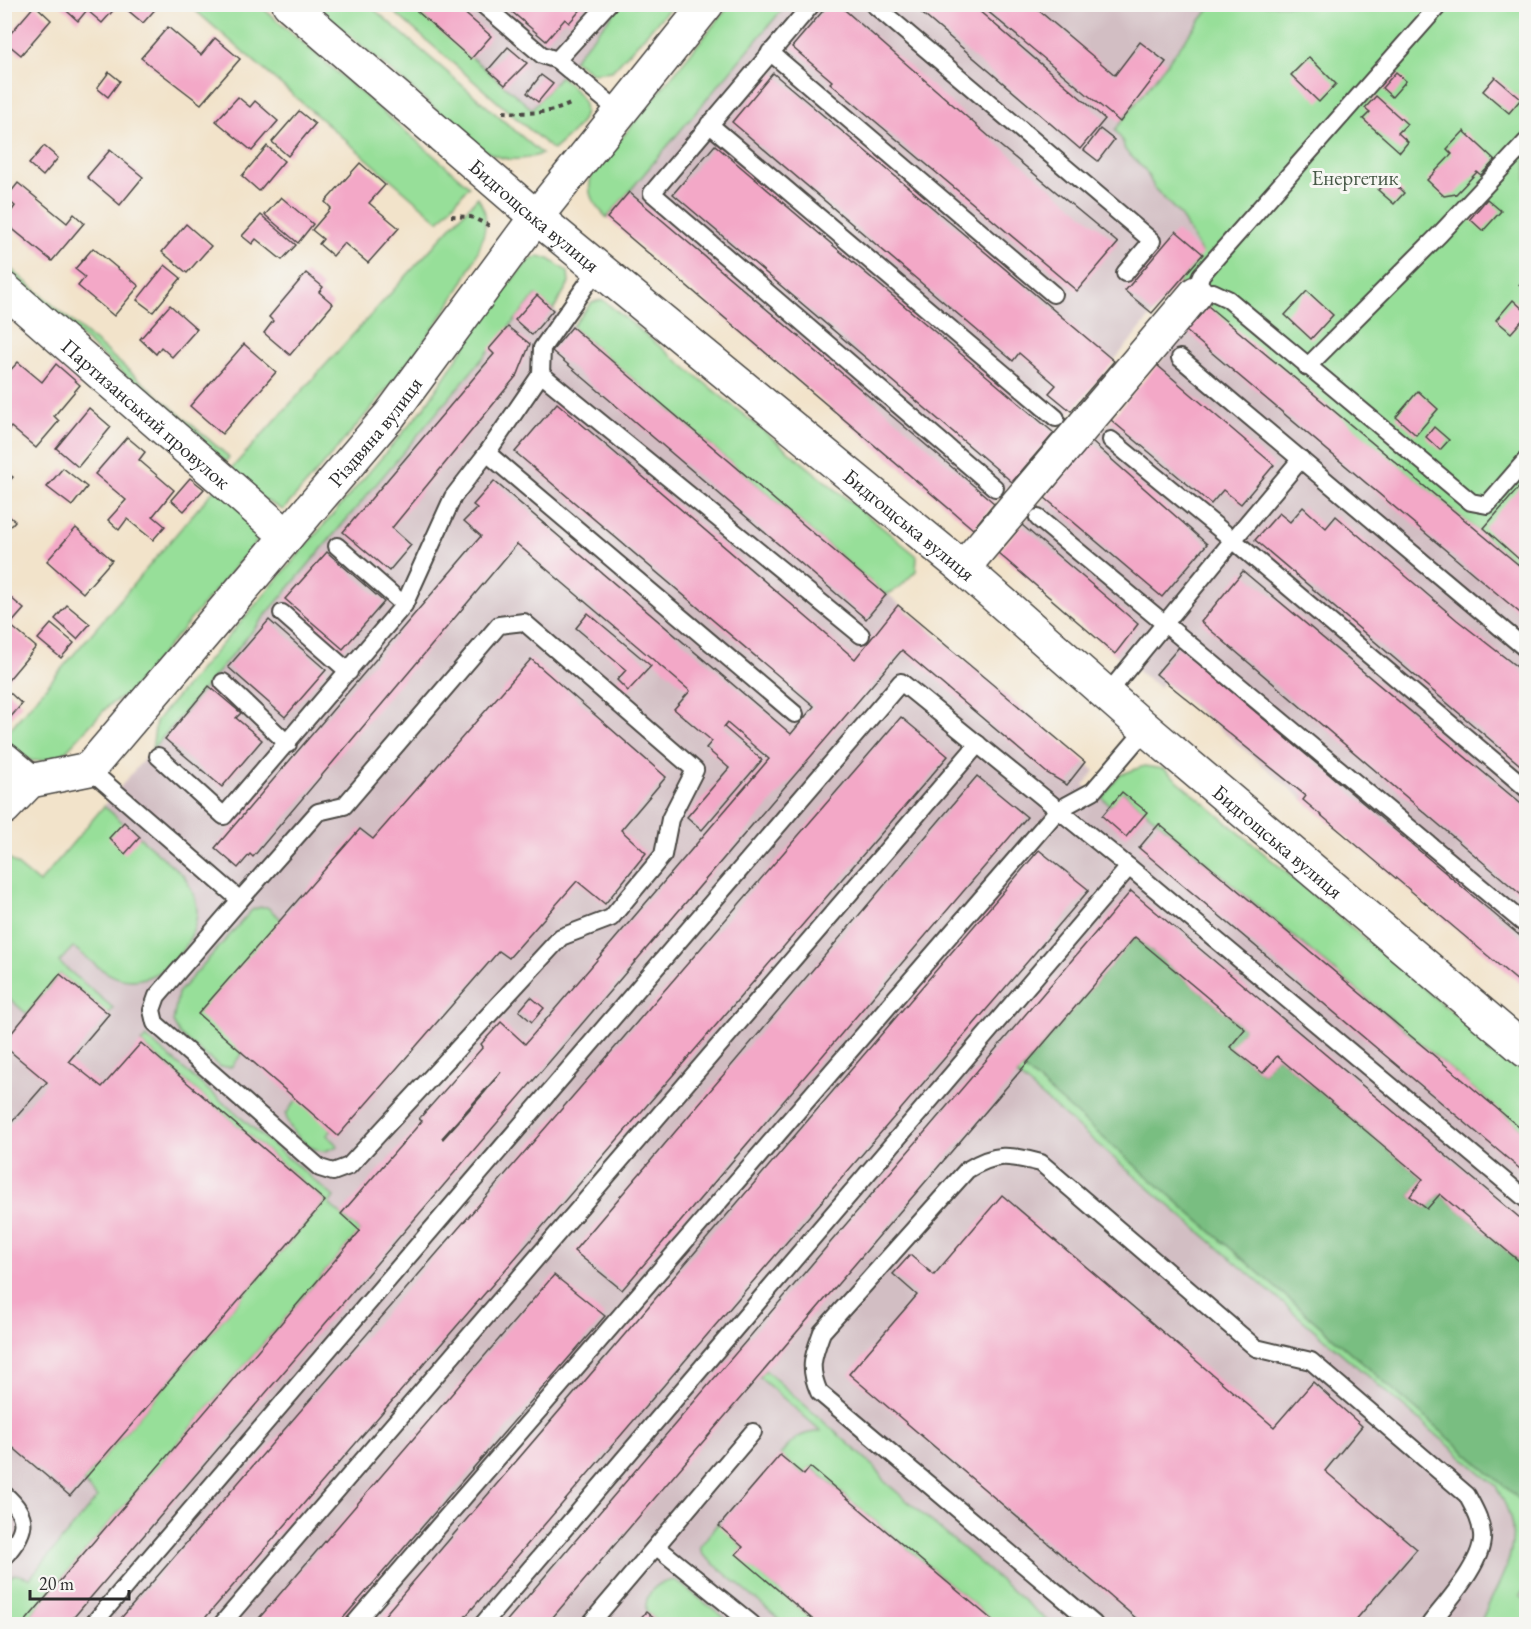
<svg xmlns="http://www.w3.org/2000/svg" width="1531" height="1629" font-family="'EB Garamond',serif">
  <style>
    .industrial { fill: #d2bec3 }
    .green { fill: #97df99; stroke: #618562; stroke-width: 1.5 }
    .forest { fill: #79be81; stroke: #527456; stroke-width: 1.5 }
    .building { fill: #f3a8c7; fill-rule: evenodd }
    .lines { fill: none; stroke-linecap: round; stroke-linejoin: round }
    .service-casing { stroke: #494743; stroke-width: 20 }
    .minor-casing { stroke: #494743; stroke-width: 36 }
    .path { stroke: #494743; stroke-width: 4; stroke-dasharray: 4.5 4.5; stroke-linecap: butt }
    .service { stroke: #fff; stroke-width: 16 }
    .minor { stroke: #fff; stroke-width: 33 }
    .labels { text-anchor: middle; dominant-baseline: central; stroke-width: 6; stroke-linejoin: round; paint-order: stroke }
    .park-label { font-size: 21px; fill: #465846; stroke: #f6f6f2 }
    .street-label { font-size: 21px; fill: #2b2b2b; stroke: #f6f6f2 }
  </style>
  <rect width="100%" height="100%" fill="#f6f6f2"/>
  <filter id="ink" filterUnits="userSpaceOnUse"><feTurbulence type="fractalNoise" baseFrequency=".0167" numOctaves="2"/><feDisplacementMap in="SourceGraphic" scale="12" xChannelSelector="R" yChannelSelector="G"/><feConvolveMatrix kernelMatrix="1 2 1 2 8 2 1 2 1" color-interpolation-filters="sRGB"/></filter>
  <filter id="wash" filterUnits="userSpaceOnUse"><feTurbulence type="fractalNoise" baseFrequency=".008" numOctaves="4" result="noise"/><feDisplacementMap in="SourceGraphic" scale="24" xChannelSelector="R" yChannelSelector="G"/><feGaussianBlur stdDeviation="1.35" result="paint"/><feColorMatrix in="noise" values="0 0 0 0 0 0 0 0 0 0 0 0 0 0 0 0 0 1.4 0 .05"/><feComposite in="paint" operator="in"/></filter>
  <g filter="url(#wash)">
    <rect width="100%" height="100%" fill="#f2e3ca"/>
    <!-- industrial -->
    <g class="industrial">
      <polygon points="409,5 621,5 532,109"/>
      <polygon points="786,5 1212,5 1120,122 1125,150 1145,170 1155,189 1180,215 1203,254 973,529 607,218"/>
      <polygon points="537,295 1085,762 1095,771 1084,785 1111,805 1122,792 1526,1133 1526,1624 5,1624 5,923"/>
      <polygon points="1208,306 1526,571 1526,988 1164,682 1159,687 1115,654 998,553"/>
    </g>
    <!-- green -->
    <g class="green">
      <polygon points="189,5 259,5 469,186 439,221"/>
      <path d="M314,5H369L542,154C520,161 505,162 485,151Z"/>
      <path d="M386,5H410L532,109L560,76C600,109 587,121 553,150Z"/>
      <polygon points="621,5 673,5 612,71 592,73 573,60"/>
      <path d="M730,5H786L607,218C593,203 585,194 592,174Z"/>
      <polygon points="1212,5 1526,5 1526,571 1178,283 1202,254 1180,215 1155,189 1145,170 1125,150 1122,140 1115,130"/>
      <path d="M478,197C480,202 484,208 485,214C495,278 328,459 283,510L263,499L231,469Z"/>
      <polygon points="539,256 549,259 568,272 569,283 553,310 536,295 152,750 156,721 424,408 497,298 528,261"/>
      <polygon points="4,263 229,457 226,462 5,271"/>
      <polygon points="603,300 917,556 916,571 899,588 886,595 572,327 592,302"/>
      <polygon points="218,485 261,529 261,536 128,694 109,705 63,754 46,760 32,761 5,745 5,735"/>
      <polygon points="1144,766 1164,769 1526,1075 1526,1133 1123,792 1111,806 1102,798 1120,775"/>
      <path d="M104,806L184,876C190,887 197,898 197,911C197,942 165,979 133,980C109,981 91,960 73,947L59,962L113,1008L109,1014L60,974L27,1014L5,995L4,854L39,883Z"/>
      <polygon points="261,907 267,907 281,919 243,1053 231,1067 220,1067 180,1035 173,1022 178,993 252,910"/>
      <polygon points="146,1037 334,1197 329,1204 360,1231 23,1624 5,1624 5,1580 15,1574 30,1578 97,1498 83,1481 325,1201 141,1043"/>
      <path d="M1023,1068L1526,1505V1588L1520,1595L1526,1601V1624H1480C1493,1589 1521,1557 1510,1517C1507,1507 1501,1496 1496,1486L1017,1075Z"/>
      <path d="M297,1099L332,1130L327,1135L338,1146C334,1147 329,1150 325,1151C310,1152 286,1129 286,1114Z"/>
      <path d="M765,1370L875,1467L884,1481L1051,1624H997L811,1467L804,1475L780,1455C796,1437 798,1434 821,1431L759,1377Z"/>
      <polygon points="718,1523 743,1547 737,1554 818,1624 785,1624 702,1554 700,1547"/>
      <path d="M675,1580L733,1624H681L678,1622L661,1624L646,1612C644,1592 656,1582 675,1580Z"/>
    </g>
    <!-- forest -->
    <polygon class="forest" points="1135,937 1245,1029 1231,1048 1263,1073 1277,1056 1423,1179 1410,1196 1427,1209 1440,1194 1526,1267 1526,1505 1023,1068"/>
    <g id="blocks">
      <!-- building -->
      <g class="building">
        <polygon points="59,4 119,4 102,23 87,10 78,21"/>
        <polygon points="126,4 160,4 143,23 124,7"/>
        <polygon points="409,4 454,4 491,36 471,59"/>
        <polygon points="911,4 971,4 1105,119 1080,149"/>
        <polygon points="979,4 1031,4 1115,75 1140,42 1166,62 1120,122"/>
        <polygon points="35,5 51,20 21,55 4,41"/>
        <polygon points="504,5 585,5 569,23 565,19 546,41"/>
        <polygon points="828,5 839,5 992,139 1118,243 1077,291 844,95 830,83 832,81 792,47"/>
        <polygon points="168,27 201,55 215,38 240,59 201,104 141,58"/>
        <polygon points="508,47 527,63 505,85 488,70"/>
        <polygon points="1309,57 1336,84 1319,102 1291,75"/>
        <polygon points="109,72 120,81 108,97 97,88"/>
        <polygon points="1396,72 1406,81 1392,97 1382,88"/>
        <polygon points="773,73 1114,361 1071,411 1049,393 1056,385 1019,353 1013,361 732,122"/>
        <polygon points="541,75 553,84 538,102 527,93"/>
        <polygon points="1495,77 1521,99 1509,113 1483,91"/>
        <polygon points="1376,96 1407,124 1398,133 1408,142 1400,152 1363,119 1370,112 1365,108"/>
        <polygon points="238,97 250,107 255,101 278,121 252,151 216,121"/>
        <polygon points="299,111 315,124 288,156 272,142"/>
        <polygon points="1100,129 1114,140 1098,161 1084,150"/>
        <polygon points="1464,131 1495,160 1481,175 1477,172 1456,194 1444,196 1427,180 1452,154 1447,149"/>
        <polygon points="715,145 1054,433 1012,482 673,194"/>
        <polygon points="44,146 58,158 43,176 29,164"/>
        <polygon points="267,146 284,161 259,191 242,176"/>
        <polygon points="110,150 143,177 120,205 87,177"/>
        <polygon points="360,163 385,185 369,203 399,228 368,263 344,243 333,256 319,244 323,239 312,230 331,208 325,202"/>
        <polygon points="1389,179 1404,193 1394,204 1378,190"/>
        <polygon points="18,183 67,223 74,214 84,223 52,261 4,222 15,206 6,198"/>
        <polygon points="629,192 994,503 973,529 607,218"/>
        <polygon points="281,197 313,224 298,243 265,215"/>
        <polygon points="1487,199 1501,211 1483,231 1470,219"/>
        <polygon points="261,215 296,245 282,260 256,239 252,244 242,236"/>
        <polygon points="186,224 211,246 187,273 162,252"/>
        <polygon points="1176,231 1203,254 1152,313 1125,291"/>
        <polygon points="93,248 139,286 114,316 78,286 85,277 75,269"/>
        <polygon points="165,265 181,278 153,312 137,300"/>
        <polygon points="306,273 323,287 319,292 333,304 290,355 264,333 273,321 269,317"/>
        <polygon points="1526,277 1526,292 1519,285"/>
        <polygon points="1307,291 1333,315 1311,339 1285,315"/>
        <polygon points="537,295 553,310 532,335 515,320"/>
        <polygon points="1513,300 1526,312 1526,316 1511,333 1496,320"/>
        <polygon points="170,305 197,329 172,357 161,347 156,354 140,339"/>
        <polygon points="1208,306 1526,571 1526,618 1186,331"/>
        <polygon points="508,327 530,344 518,374 392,528 411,545 389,571 343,532 494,354 489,349"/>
        <polygon points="572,327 886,595 866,619 552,351"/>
        <polygon points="244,344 276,372 222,434 190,406"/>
        <polygon points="18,362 42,382 56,364 80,385 54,416 59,421 36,448 11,427 4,435 4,377"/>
        <polygon points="1157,365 1274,465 1241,504 1223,490 1211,504 1111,420"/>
        <polygon points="1418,391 1438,409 1416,435 1396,417"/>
        <path d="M557,403L855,659L898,605L1085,762L1067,785L1047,773L902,650L68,1624H23L360,1231L341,1214L422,1121L419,1119L483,1047L481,1044L501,1022L525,1044L769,759L727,723L724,727L762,760L702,830L687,817L729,768L706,748L712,741L674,709L690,691L517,544L253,857L250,854L238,868L215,848L481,536L464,521L477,508L473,505L494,481L791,734L814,706L515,452ZM501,1072L485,1092L443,1139L442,1138Z"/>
        <polygon points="89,408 111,427 78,467 56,448"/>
        <polygon points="1434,427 1449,440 1440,450 1426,437"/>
        <polygon points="127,437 145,452 139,460 174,490 153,516 165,526 153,540 127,519 119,530 108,520 126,500 95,474"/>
        <polygon points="1092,442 1207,544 1162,597 1045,498"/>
        <polygon points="63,468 87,487 72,506 47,487"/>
        <polygon points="4,470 13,477 4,487"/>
        <polygon points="190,478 204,489 184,511 171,500"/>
        <polygon points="1522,484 1526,488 1526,554 1521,561 1484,528"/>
        <polygon points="1303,507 1326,528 1336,516 1457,620 1521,670 1526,677 1526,770 1255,540 1279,513 1290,522"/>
        <polygon points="4,512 15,521 4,533"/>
        <polygon points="1022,525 1138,624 1115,654 998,553"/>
        <polygon points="76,528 112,560 83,593 47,561"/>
        <polygon points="327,552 384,602 343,649 285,599"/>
        <polygon points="1243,571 1526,808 1526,899 1201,622"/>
        <polygon points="4,592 24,609 10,625 36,647 4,685"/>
        <polygon points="67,605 90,624 77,639 55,619"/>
        <polygon points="588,613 651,666 628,691 617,680 626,670 576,628"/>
        <polygon points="269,620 326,670 285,717 228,667"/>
        <polygon points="51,624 74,643 61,658 38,639"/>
        <polygon points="1179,647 1526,941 1526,988 1303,800 1306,796 1156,674"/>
        <polygon points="531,659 666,777 621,830 646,853 605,904 577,881 509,958 499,951 338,1136 198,1014 360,829 373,839"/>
        <polygon points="209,686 241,713 236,718 262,740 222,787 165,739"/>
        <polygon points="8,691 22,704 8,720 4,717 4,694"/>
        <polygon points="901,717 948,756 200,1624 116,1624"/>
        <polygon points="977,776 1027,817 622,1290 574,1251"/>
        <polygon points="1122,792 1147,812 1126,837 1102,816"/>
        <polygon points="124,822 140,837 125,854 109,838"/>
        <polygon points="1159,824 1526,1133 1526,1174 1139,848"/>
        <polygon points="1039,850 1089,890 459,1624 377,1624"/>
        <polygon points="1131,891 1526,1223 1526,1267 1440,1194 1427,1209 1410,1196 1423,1179 1277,1056 1263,1073 1230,1047 1245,1029 1135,937 547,1624 504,1624"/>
        <polygon points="60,974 109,1014 69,1061 102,1087 141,1043 325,1201 70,1496 4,1440 4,1131 47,1082 5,1047 5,1041"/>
        <polygon points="531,997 544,1008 532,1022 519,1011"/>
        <polygon points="1002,1195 1274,1427 1313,1382 1362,1426 1325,1471 1417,1549 1354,1622 1356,1624 1143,1624 849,1374 917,1295 893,1274 910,1255 934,1275"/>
        <polygon points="554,1275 605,1316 338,1624 254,1624"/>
        <polygon points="780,1455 804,1475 810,1467 997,1624 818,1624 736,1554 743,1547 719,1526"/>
        <polygon points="646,1612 661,1624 635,1624"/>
      </g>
    </g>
  </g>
  <g filter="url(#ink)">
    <use href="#blocks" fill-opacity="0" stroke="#494743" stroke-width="1.5"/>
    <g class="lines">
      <defs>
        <g id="service">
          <polyline points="482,4 542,55 557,60 621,113"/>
          <polyline points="812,4 652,193 995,488"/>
          <polyline points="873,4 1152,241 1125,273"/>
          <polyline points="1440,4 1201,275 1196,293 1213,292 1228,299 1471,502 1487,505 1526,460"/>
          <polyline points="770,52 1053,294"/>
          <polyline points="557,60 608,4"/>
          <polyline points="709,124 1056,418"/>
          <polyline points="1180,358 1526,649"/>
          <polyline points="1307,367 1440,234 1526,142"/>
          <polyline points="541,374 861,635"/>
          <polyline points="1111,440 1233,540 1301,459"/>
          <polyline points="487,453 795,714"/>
          <polyline points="1038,518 1526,925"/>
          <polyline points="337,546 404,605"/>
          <polyline points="282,613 349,672"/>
          <polyline points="223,682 288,744"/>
          <polyline points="1108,693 1233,540 1526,788"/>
          <polyline points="158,756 224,816 404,605 453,497 487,453 541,374 542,348 599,267"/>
          <polyline points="89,769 240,900 157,996 152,1010 155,1023 320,1168 333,1172 349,1166 561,937 611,918 663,855 670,819 695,770 524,622 499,625 344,806 318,812 240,900"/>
          <path d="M4,1494C32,1518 25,1532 4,1557"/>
          <polyline points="657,1547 752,1624"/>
          <polyline points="93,1624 901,682 1129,867 1526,1199"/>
          <polyline points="222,1624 978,744"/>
          <polyline points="354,1624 1058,810 1093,791 1146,729"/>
          <polyline points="483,1624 1129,867"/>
          <polyline points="590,1624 753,1432"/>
          <path d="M1094,1624L819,1392C808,1367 813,1357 822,1332L967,1170C996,1152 1009,1155 1041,1163L1256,1348L1311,1361L1467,1495C1473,1507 1481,1519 1482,1534C1485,1561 1446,1603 1430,1624"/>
        </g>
        <g id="minor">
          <path id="s1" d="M289,4L536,217L963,568L1146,729L1526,1051"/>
          <path id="s2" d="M4,289L287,536"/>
          <polyline points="963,568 1196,293"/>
          <polyline points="4,759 30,781"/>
          <path id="s3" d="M4,808L30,781L89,769L390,415L536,217L707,4"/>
        </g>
      </defs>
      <!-- service casing -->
      <use href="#service" class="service-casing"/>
      <!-- minor casing -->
      <use href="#minor" class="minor-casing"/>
      <!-- path -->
      <g class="path">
        <path d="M503,112C528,113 549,115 572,103"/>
        <polyline points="451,216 471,217 490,226"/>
      </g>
      <!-- service -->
      <use href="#service" class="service"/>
      <!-- minor -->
      <use href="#minor" class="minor"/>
    </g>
  </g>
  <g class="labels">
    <!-- park labels -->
    <g class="park-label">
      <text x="1355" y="177">Енергетик</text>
    </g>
    <!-- street labels -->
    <g class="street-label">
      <text stroke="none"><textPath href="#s1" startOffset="324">Бидгощська вулиця</textPath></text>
      <text stroke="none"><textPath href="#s2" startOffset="189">Партизанський провулок</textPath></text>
      <text stroke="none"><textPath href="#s3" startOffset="540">Різдвяна вулиця</textPath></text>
      <text stroke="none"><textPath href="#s1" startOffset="810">Бидгощська вулиця</textPath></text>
      <text stroke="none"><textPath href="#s1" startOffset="1296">Бидгощська вулиця</textPath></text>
    </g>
  </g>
  <!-- margin -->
  <rect width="1531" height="1629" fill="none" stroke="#f6f6f2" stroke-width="24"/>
  <!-- scale -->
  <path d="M30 1590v9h99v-9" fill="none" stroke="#2b2b2b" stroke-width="3"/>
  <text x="39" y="1590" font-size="18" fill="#2b2b2b" stroke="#f6f6f2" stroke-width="4.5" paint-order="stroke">20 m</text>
</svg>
